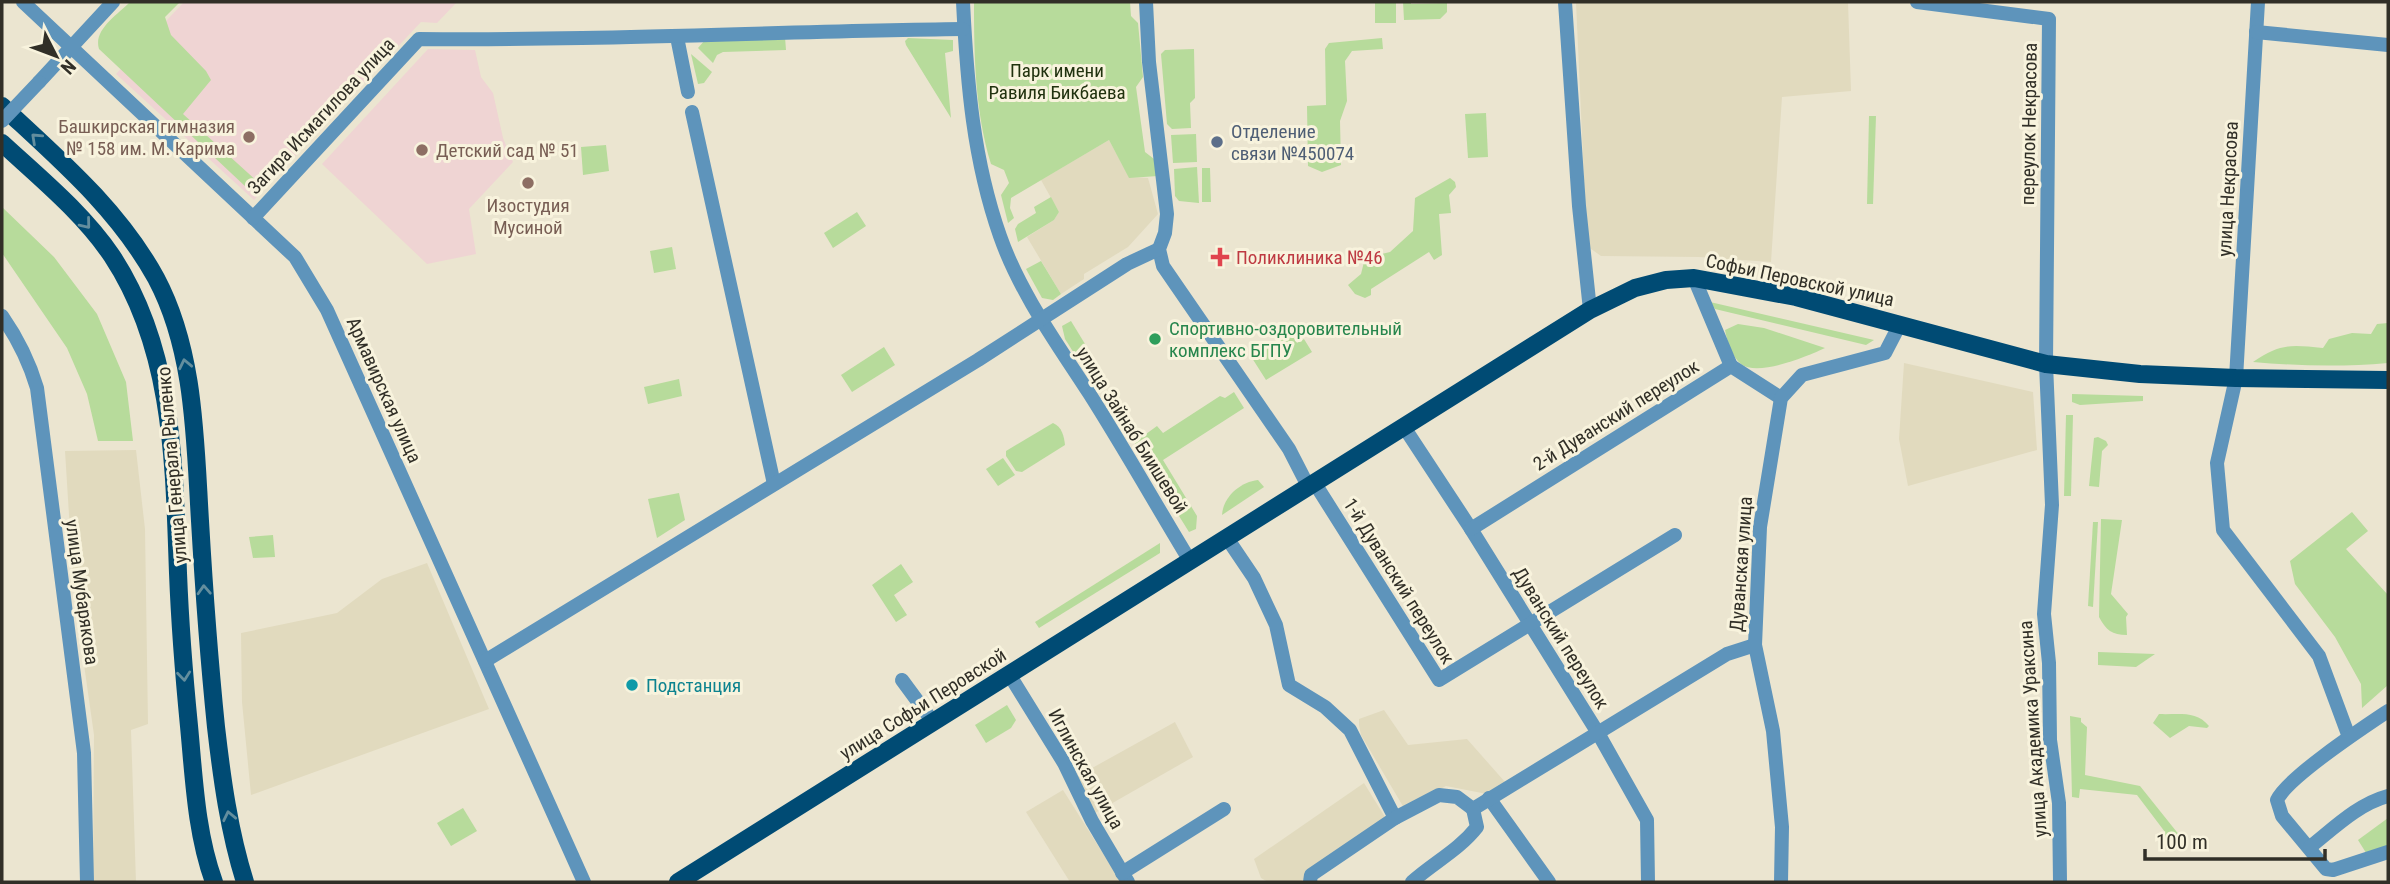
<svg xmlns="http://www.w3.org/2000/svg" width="2390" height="884" font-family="'Roboto Condensed',sans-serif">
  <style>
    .built { fill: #e1dabe }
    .education { fill: #efd4d3 }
    .green { fill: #b7db9b }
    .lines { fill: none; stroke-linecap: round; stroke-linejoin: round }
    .minor { stroke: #5e94bb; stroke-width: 14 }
    .major { stroke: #004b74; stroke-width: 18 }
    .minor-bridge { stroke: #5e94bb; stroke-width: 14 }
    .oneway { stroke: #638e9e }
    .education-dot { fill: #8d6e63; stroke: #f8f3dd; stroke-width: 2.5 }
    .service-dot { fill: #5c6f8a; stroke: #f8f3dd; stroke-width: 2.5 }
    .health-dot { fill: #e0444e; stroke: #f8f3dd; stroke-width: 2.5 }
    .leisure-dot { fill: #2e9e5b; stroke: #f8f3dd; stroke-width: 2.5 }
    .culture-dot { fill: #0f9aa8; stroke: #f8f3dd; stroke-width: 2.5 }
    .labels { text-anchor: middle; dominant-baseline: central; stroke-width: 6; stroke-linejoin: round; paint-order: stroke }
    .park-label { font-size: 19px; fill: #21320f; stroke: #f8f3dd }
    .street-label { font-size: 19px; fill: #312f27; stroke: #f8f3dd }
    .education-label { font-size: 19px; fill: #785e54; stroke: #f8f3dd; text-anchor: end }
    .service-label { font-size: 19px; fill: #4e5e75; stroke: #f8f3dd; text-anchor: start }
    .health-label { font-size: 19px; fill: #be3a42; stroke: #f8f3dd; text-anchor: start }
    .leisure-label { font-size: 19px; fill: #27864d; stroke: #f8f3dd; text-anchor: start }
    .culture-label { font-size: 19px; fill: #0d838f; stroke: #f8f3dd; text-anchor: start }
  </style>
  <rect width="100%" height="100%" fill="#ebe5d0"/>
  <!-- built -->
  <g class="built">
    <polygon points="1576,2 1848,2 1851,91 1782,97 1771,262 1699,257 1601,256 1587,246"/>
    <polygon points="1109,140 1129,177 1148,178 1158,214 1128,247 1084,274 1084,279 1061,294 1027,237 1054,220 1059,212 1041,180"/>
    <polygon points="1904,363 2033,392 2037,450 1908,486 1899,439"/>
    <polygon points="136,450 145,529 148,724 131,730 136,882 93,882 94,735 74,594 65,451"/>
    <polygon points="427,563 489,709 251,795 242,702 241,633 337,613 382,579"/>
    <polygon points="1384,710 1408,745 1467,739 1505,782 1487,794 1446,786 1404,808 1361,735 1359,725 1359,719"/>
    <polygon points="1175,722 1193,757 1095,813 1076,777"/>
    <polygon points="1364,783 1385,817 1300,882 1268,882 1261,878 1254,859"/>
    <polygon points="1063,790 1121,882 1070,882 1026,812"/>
  </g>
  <!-- education -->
  <g class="education">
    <polygon points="184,2 457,2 437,23 421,22 254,200 116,74"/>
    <polygon points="428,49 475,50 481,77 493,93 503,138 513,162 469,209 476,254 427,264 322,164"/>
  </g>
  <!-- green -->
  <g class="green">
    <path d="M130,2H180L165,17L171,35L206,71L211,80L183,114L260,184L247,188L99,49C93,30 117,15 130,2Z"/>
    <path d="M974,2H1130L1131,16L1138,23L1143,77L1136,87L1145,152L1158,162V176L1129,178L1109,140L1011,198L1010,208L1014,218L1008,223L1001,195L1009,183L1004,170L991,164C975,112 974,55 974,2Z"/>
    <rect x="1375" y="2" width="21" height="21"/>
    <polygon points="1403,2 1411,2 1411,4 1447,3 1447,12 1440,19 1404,20"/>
    <polygon points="785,37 786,50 723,52 717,55 713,63 698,48 705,40"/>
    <polygon points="908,38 953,40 953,51 945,53 951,118 906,45 905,41"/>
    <polygon points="1382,38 1383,49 1352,51 1345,61 1347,101 1340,121 1341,165 1322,172 1308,166 1307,106 1326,105 1325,49 1329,43"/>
    <polygon points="1194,49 1195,98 1190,103 1191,128 1172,129 1167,124 1161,54 1165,50"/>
    <polygon points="691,54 712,72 704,83 698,84"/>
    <polygon points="1486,113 1488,157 1468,158 1465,114"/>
    <polygon points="1869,116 1876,116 1873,204 1867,204"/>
    <polygon points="1196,134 1197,162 1173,163 1171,135"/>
    <polygon points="606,145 609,171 583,175 581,147"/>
    <polygon points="1197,167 1199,203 1179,201 1175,196 1174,169"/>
    <polygon points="1202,168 1210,168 1211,202 1202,202"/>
    <polygon points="1450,178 1455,182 1456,187 1449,195 1451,213 1439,214 1442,255 1434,260 1429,252 1371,289 1371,295 1365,298 1355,294 1348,285 1361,274 1365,258 1390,252 1413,231 1415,198"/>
    <polygon points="1051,197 1059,212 1054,220 1018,242 1015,229 1018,224 1036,213 1034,207"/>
    <polygon points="2,207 54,257 97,314 126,382 133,441 98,441 87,394 67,348 2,253"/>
    <polygon points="857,212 866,226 833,248 824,233"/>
    <polygon points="672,247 676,269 654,273 650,251"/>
    <polygon points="1041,261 1061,294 1053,300 1042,298 1026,269"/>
    <polygon points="1710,302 1874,340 1866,345 1715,309"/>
    <polygon points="1071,321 1096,362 1084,369 1065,339 1062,326"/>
    <path d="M2388,323V363C2343,367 2299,366 2253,362C2281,343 2291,345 2323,348L2329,339L2352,333L2371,334L2377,324Z"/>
    <path d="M1738,324L1764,328L1825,348C1808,356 1758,377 1741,364C1732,357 1727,341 1725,330Z"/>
    <polygon points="1291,334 1297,343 1304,339 1312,352 1266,380 1252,358"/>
    <polygon points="884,347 895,365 852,392 841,375"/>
    <polygon points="679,379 682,396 648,404 644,387"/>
    <polygon points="1234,392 1244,408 1163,460 1197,516 1196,529 1189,532 1136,447 1135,442 1157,426 1163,433 1220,396 1225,398"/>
    <polygon points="2072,394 2143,396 2143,401 2080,405 2072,402"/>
    <polygon points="2066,415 2073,415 2071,496 2064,496"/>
    <path d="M1053,423C1062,427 1064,436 1065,445L1022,472L1016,471L1006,456V451Z"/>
    <polygon points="2098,437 2106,441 2108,445 2102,451 2099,487 2089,486 2094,438"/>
    <polygon points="1003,458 1015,475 998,486 986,469"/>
    <path d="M1258,480L1264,487L1222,515C1223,497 1240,482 1258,480Z"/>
    <polygon points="679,493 685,520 657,538 648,499"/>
    <polygon points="2352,512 2368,531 2346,549 2388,595 2388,685 2362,708 2361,684 2335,637 2295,584 2290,561"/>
    <path d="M2101,519L2122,520L2111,594L2128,614L2126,617L2127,635C2112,635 2106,630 2099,617Z"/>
    <polygon points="2093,522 2098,522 2093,607 2088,606"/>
    <polygon points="273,535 275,557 253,558 249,537"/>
    <polygon points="1160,543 1160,553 1039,628 1035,622"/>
    <polygon points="901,564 913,582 894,595 907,615 896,622 872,585"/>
    <polygon points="2098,652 2155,654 2136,667 2098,665"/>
    <polygon points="1007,705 1016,720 1011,728 986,743 975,725"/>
    <path d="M2159,714C2178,715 2196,710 2209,726L2207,728L2189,726L2170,738L2153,723Z"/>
    <polygon points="2070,716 2081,718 2081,722 2087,727 2085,775 2140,786 2180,836 2173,842 2166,842 2165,832 2137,795 2080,789 2079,798 2072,797"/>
    <polygon points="463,808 477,831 451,846 437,823"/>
    <polygon points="2388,818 2388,846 2368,856 2358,840"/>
  </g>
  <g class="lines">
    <!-- minor -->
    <g class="minor">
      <polyline points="23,2 295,257 327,310 584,882"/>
      <path d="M963,2C967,82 973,159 1000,236C1020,293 1056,342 1089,393C1124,448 1156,505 1190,561"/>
      <polyline points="1146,2 1149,62 1167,214 1165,233 1159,249 1163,266 1289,449 1308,486"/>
      <polyline points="1565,2 1579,206 1590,310"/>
      <polyline points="1917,2 2049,19 2046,364 2052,505 2044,614 2049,663 2050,740 2059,803 2060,882"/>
      <polyline points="2258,2 2236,378 2217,463 2223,530 2319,656 2349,737"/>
      <polyline points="2256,32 2388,45"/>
      <polyline points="677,37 688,92"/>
      <polyline points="39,82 113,2"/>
      <polyline points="692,112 774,484"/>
      <path d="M253,218L419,39C600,41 782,31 963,29"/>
      <polyline points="1694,278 1731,366"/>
      <path d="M2,316C18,339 29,361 37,388L84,753L87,882"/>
      <polyline points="1404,427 1471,529 1598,733 1647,820 1648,882"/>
      <polyline points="1314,482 1439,680 1675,535"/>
      <polyline points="1471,529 1731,366 1781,398"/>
      <polyline points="1227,538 1254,578 1276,625 1289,685 1325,707 1350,730 1395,818"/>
      <polyline points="485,661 978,360 1127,264 1159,249"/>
      <polyline points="1009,674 1064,763 1092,821 1128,882"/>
      <polyline points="902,680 933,722"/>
      <path d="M2388,711C2364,727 2288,777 2277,800L2282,816L2326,869L2333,870L2388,852"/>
      <polyline points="1489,798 1549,882"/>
      <path d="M2310,847C2334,828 2358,804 2388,796"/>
      <polyline points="1122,873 1224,809"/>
      <polyline points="1310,882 1311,875 1395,818 1439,795 1457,797 1473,809 1727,654 1755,645"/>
      <path d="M1412,882C1433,863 1459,850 1477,827L1473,809"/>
      <polyline points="1781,882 1782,827 1773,731 1755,645 1760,527 1781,398 1802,375 1885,353 1900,324"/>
    </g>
    <!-- major -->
    <g class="major">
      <path d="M2,106C59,159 118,209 156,278C195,351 195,440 200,521C204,590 209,658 216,727C222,779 229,831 245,882"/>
      <path d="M2,143C40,178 83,213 112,256C174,350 174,465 178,573C180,624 184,675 189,726C194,778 196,833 214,882"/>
      <polyline points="678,882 1590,310 1635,288 1666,280 1694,278 1796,297 2046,364 2140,374 2236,378 2388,380"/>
    </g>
    <!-- minor-bridge -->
    <polyline class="minor-bridge" points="2,121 39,82"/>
  </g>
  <!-- one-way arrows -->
  <defs><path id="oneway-chevron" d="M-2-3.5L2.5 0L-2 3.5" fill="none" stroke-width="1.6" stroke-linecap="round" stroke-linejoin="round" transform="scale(1.75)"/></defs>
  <g class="oneway">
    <use href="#oneway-chevron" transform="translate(36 138) rotate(-137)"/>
    <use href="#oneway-chevron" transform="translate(86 224) rotate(51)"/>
    <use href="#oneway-chevron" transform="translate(185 364) rotate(-102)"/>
    <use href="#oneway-chevron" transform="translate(204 590) rotate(-93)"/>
    <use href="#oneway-chevron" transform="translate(184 676) rotate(84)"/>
    <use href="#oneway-chevron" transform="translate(229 816) rotate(-102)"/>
  </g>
  <!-- markers -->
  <g class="education-dot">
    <circle cx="249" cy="137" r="7"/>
    <circle cx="422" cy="150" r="7"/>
    <circle cx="528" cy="183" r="7"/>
  </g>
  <circle class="service-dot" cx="1217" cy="142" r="7"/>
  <path class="health-dot" d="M1216.5 246.5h7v7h7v7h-7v7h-7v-7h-7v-7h7z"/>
  <circle class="leisure-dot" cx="1155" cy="339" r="7"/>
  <circle class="culture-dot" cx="632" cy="685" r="7"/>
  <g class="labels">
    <!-- park labels -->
    <g class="park-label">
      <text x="1057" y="70">Парк имени<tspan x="1057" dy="22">Равиля Бикбаева</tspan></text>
    </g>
    <!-- street labels -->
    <g class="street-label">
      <text transform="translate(321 116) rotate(-47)">Загира Исмагилова улица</text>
      <text transform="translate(2029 124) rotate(-89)">переулок Некрасова</text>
      <text transform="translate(2228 189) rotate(-87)">улица Некрасова</text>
      <text transform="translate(1800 280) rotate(12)">Софьи Перовской улица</text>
      <text transform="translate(384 390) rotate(66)">Армавирская улица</text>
      <text transform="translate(1616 415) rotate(-32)">2-й Дуванский переулок</text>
      <text transform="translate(1132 430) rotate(58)">улица Зайнаб Биишевой</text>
      <text transform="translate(172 465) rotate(-95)">улица Генерала Рыленко</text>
      <text transform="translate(1741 564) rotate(-86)">Дуванская улица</text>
      <text transform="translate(1399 581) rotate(58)">1-й Дуванский переулок</text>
      <text transform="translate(82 592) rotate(82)">улица Мубарякова</text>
      <text transform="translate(1561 638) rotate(58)">Дуванский переулок</text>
      <text transform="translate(923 704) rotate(-32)">улица Софьи Перовской</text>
      <text transform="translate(2033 729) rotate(-94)">улица Академика Ураксина</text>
      <text transform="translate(1086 769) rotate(61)">Иглинская улица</text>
    </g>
    <!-- education labels -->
    <g class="education-label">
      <text x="235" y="126">Башкирская гимназия<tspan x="235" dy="22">№ 158 им. М. Карима</tspan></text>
      <text x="436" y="150" text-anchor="start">Детский сад № 51</text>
      <text x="528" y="205" text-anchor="middle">Изостудия<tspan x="528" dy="22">Мусиной</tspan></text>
    </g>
    <!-- service labels -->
    <g class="service-label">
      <text x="1231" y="131">Отделение<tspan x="1231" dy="22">связи №450074</tspan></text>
    </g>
    <!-- health labels -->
    <g class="health-label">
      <text x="1236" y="257">Поликлиника №46</text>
    </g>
    <!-- leisure labels -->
    <g class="leisure-label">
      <text x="1169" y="328">Спортивно-оздоровительный<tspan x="1169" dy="22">комплекс БГПУ</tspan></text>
    </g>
    <!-- culture labels -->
    <g class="culture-label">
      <text x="646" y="685">Подстанция</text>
    </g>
  </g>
  <!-- border -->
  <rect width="2390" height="884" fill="none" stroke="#312f27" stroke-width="7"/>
  <!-- north arrow -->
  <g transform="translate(56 56) rotate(132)" stroke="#f8f3dd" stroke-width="5" paint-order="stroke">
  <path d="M0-5L12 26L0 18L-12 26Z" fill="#312f27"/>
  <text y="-10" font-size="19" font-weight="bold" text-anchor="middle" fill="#312f27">N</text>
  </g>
  <!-- scale -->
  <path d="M2145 849v10h180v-10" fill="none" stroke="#312f27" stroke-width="3.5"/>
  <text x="2156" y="849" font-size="21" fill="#312f27" stroke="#f8f3dd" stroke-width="5" paint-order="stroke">100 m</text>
</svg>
